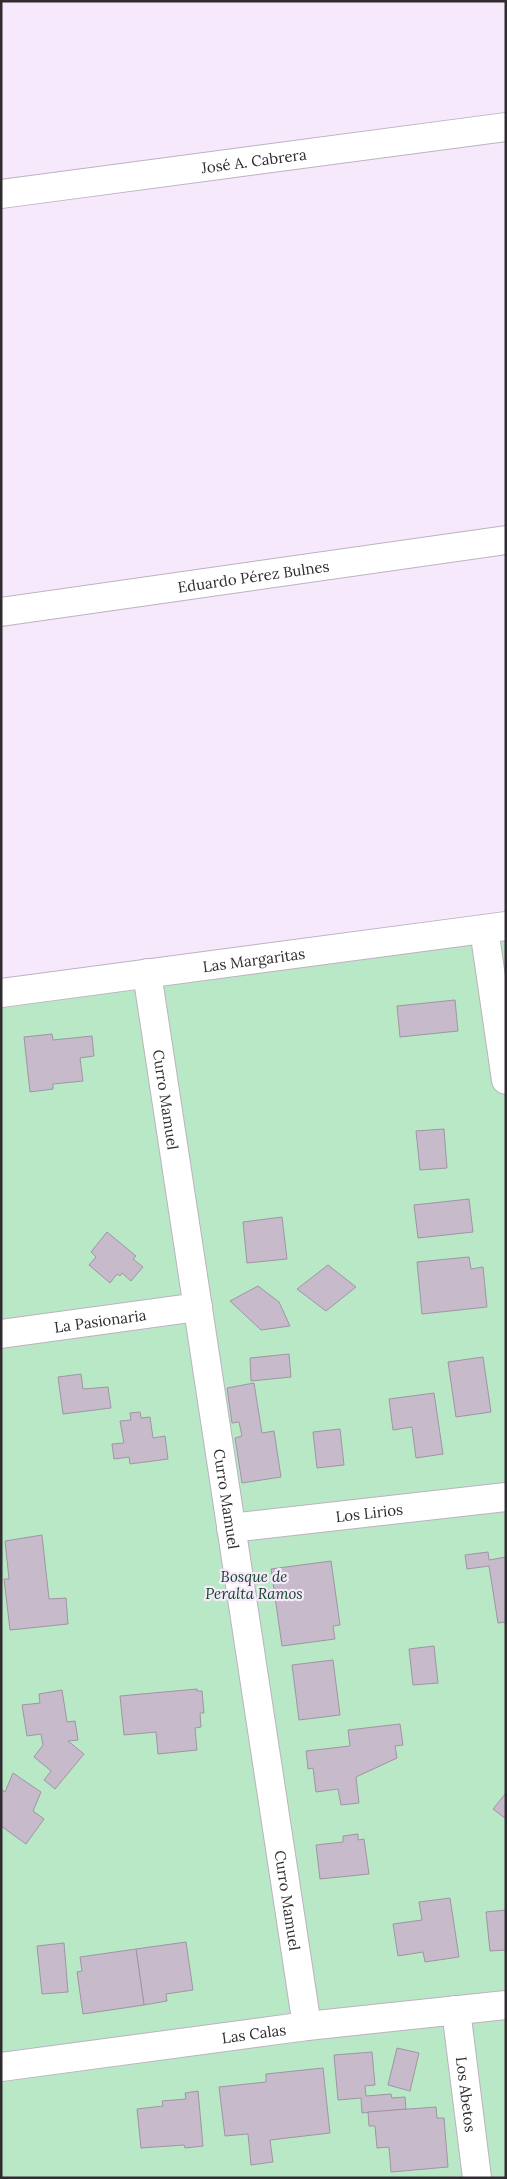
<svg xmlns="http://www.w3.org/2000/svg" width="507" height="2179" font-family="Lora,serif">
  <style>
    .green { fill: #b8e8c5 }
    .building { fill: #c6bacb; stroke: #a095a5 }
    .lines { fill: none; stroke-linecap: round; stroke-linejoin: round }
    .minor-casing { stroke: #bdb1c2; stroke-width: 30 }
    .minor { stroke: #fff; stroke-width: 28 }
    .labels { text-anchor: middle; dominant-baseline: central; stroke-width: 4.5; stroke-linejoin: round; paint-order: stroke }
    .street-label { font-size: 15px; fill: #2f2b31; stroke: #f6e9fb }
    .park-label { font-size: 15px; font-style: italic; fill: #124627; stroke: #f6e9fb }
  </style>
  <rect width="100%" height="100%" fill="#f6e9fb"/>
  <!-- green -->
  <polygon class="green" points="506,926 506,2178 1,2178 1,992"/>
  <!-- building -->
  <g class="building">
    <polygon points="455,1000 458,1031 400,1037 397,1006"/>
    <polygon points="52,1034 53,1040 92,1036 94,1056 80,1058 83,1081 53,1084 53,1089 30,1092 24,1037"/>
    <polygon points="444,1129 447,1168 420,1170 416,1131"/>
    <polygon points="469,1199 473,1232 418,1238 414,1205"/>
    <polygon points="282,1217 287,1259 247,1263 243,1222"/>
    <polygon points="107,1232 136,1256 133,1259 143,1267 131,1281 122,1273 120,1276 117,1274 110,1283 89,1265 96,1257 91,1252"/>
    <polygon points="469,1257 471,1269 483,1267 487,1307 422,1314 417,1262"/>
    <polygon points="328,1265 356,1287 326,1311 297,1289"/>
    <polygon points="258,1286 279,1302 290,1326 261,1330 230,1301"/>
    <polygon points="289,1354 291,1377 251,1381 250,1358"/>
    <polygon points="483,1357 491,1412 456,1417 448,1362"/>
    <polygon points="81,1374 83,1389 108,1387 111,1408 63,1414 58,1377"/>
    <polygon points="254,1383 262,1433 274,1431 281,1477 242,1483 235,1438 242,1436 239,1422 232,1423 227,1388"/>
    <polygon points="434,1393 443,1454 416,1458 412,1427 393,1430 389,1399"/>
    <polygon points="140,1412 141,1418 150,1417 153,1438 165,1436 168,1459 130,1464 129,1457 114,1459 112,1444 124,1443 120,1421 131,1420 130,1413"/>
    <polygon points="340,1429 344,1465 317,1468 313,1432"/>
    <polygon points="42,1535 49,1599 66,1598 68,1624 10,1630 4,1579 9,1579 5,1541"/>
    <polygon points="488,1552 489,1560 506,1557 506,1622 498,1623 489,1566 467,1569 465,1555"/>
    <polygon points="331,1561 340,1625 333,1626 335,1639 282,1646 271,1569"/>
    <polygon points="434,1646 438,1683 413,1685 409,1649"/>
    <polygon points="333,1660 340,1715 299,1720 292,1665"/>
    <polygon points="197,1689 197,1691 202,1691 204,1713 200,1713 201,1727 195,1728 197,1750 158,1754 156,1732 124,1735 120,1696"/>
    <polygon points="62,1690 67,1722 75,1721 78,1740 68,1741 84,1754 55,1789 44,1780 51,1771 34,1757 43,1745 41,1734 27,1736 22,1705 40,1703 39,1694"/>
    <polygon points="400,1724 403,1745 395,1746 397,1758 356,1777 359,1803 341,1805 338,1789 316,1792 313,1768 308,1769 306,1751 350,1746 348,1730"/>
    <polygon points="13,1773 41,1792 33,1811 44,1819 26,1844 1,1826 1,1789 5,1792"/>
    <polygon points="506,1793 506,1819 493,1809"/>
    <polygon points="358,1834 358,1840 364,1839 369,1874 320,1879 316,1845 343,1842 343,1836"/>
    <polygon points="450,1898 459,1957 425,1962 423,1952 398,1956 393,1924 422,1920 419,1902"/>
    <polygon points="506,1910 506,1950 490,1951 486,1912"/>
    <polygon points="186,1942 193,1990 166,1994 167,2001 144,2005 136,1949"/>
    <polygon points="64,1943 68,1992 42,1994 37,1946"/>
    <polygon points="136,1949 144,2005 83,2014 77,1972 82,1971 80,1957"/>
    <polygon points="397,2048 419,2053 410,2091 388,2085"/>
    <polygon points="372,2052 375,2085 365,2086 366,2096 391,2094 392,2098 405,2097 406,2109 362,2113 361,2098 338,2100 334,2055"/>
    <polygon points="323,2068 330,2133 270,2140 273,2162 251,2165 248,2134 225,2136 219,2087 266,2082 266,2074"/>
    <polygon points="198,2091 203,2146 185,2148 184,2145 141,2148 137,2109 163,2106 162,2101 186,2099 185,2093"/>
    <polygon points="436,2107 437,2118 444,2118 448,2167 391,2172 389,2147 377,2148 375,2126 369,2126 368,2112"/>
  </g>
  <g class="lines">
    <defs>
      <g id="minor">
        <path id="s1" d="M1,194L506,127"/>
        <path id="s2" d="M1,612L506,540"/>
        <polyline points="484,929 506,1080"/>
        <path id="s3" d="M147,973L307,2026"/>
        <path id="s4" d="M1,993L506,926"/>
        <path id="s5" d="M1,1334L198,1307"/>
        <path id="s6" d="M231,1528L506,1497"/>
        <path id="s7" d="M456,2010L477,2178"/>
        <path id="s8" d="M1,2067L307,2026L506,2005"/>
      </g>
    </defs>
    <!-- minor casing -->
    <use href="#minor" class="minor-casing"/>
    <!-- minor -->
    <use href="#minor" class="minor"/>
  </g>
  <g class="labels">
    <!-- street labels -->
    <g class="street-label">
      <text stroke="none"><textPath href="#s1" startOffset="255">José A. Cabrera</textPath></text>
      <text stroke="none"><textPath href="#s2" startOffset="255">Eduardo Pérez Bulnes</textPath></text>
      <text stroke="none"><textPath href="#s4" startOffset="255">Las Margaritas</textPath></text>
      <text stroke="none"><textPath href="#s3" startOffset="128">Curro Mamuel</textPath></text>
      <text stroke="none"><textPath href="#s5" startOffset="100">La Pasionaria</textPath></text>
      <text stroke="none"><textPath href="#s3" startOffset="532">Curro Mamuel</textPath></text>
      <text stroke="none"><textPath href="#s6" startOffset="139">Los Lirios</textPath></text>
      <text stroke="none"><textPath href="#s3" startOffset="938">Curro Mamuel</textPath></text>
      <text stroke="none"><textPath href="#s8" startOffset="255">Las Calas</textPath></text>
      <text stroke="none"><textPath href="#s7" startOffset="85">Los Abetos</textPath></text>
    </g>
    <!-- park labels -->
    <g class="park-label">
      <text x="254" y="1576">Bosque de<tspan x="254" dy="17">Peralta Ramos</tspan></text>
    </g>
  </g>
  <!-- border -->
  <rect width="507" height="2179" fill="none" stroke="#2f2b31" stroke-width="5"/>
</svg>
